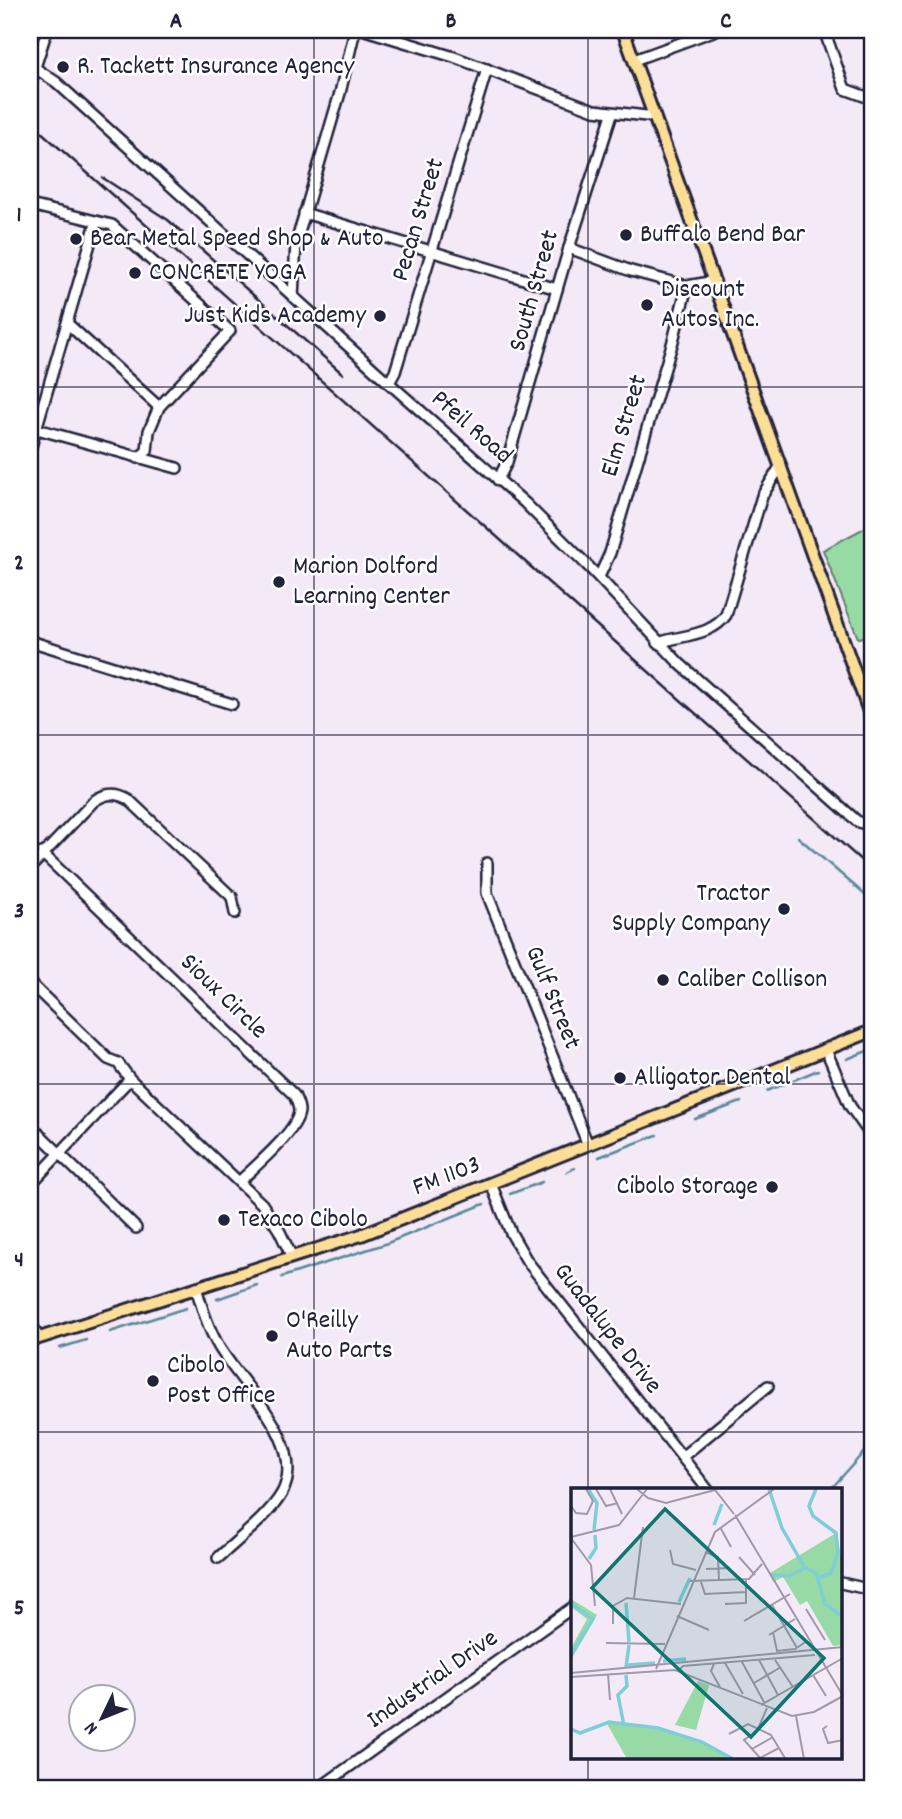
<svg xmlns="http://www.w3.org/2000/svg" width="902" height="1819" font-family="Dekko,sans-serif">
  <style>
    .green { fill: #98daa5; stroke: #5d7e70; stroke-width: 2 }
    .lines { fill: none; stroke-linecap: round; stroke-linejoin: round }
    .stream { stroke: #59899a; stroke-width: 2.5 }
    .minor-casing { stroke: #22223b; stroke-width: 14 }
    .major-casing { stroke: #22223b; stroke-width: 16 }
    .minor { stroke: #fff; stroke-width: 9 }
    .major { stroke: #fcde96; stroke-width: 10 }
    .rail { stroke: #22223b; stroke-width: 2.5 }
    .grid { fill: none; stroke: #22223b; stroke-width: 2; stroke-opacity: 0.55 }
    .poi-dot { fill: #22223b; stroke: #fff; stroke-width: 2.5 }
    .labels { text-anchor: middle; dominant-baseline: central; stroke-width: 5; stroke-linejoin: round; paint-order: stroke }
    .poi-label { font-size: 26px; fill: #22223b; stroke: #fff; text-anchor: start }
    .street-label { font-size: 26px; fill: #22223b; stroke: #fff }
    .inset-river { fill: none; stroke: #7eced9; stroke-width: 3.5 }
    .inset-road { fill: none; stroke: #a099ab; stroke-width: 2 }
    .view { fill: #0f766e; fill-opacity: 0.15; stroke: #0f766e; stroke-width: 3.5 }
    .inset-edge { fill: none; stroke: #22223b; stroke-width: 3.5 }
    .neatline { fill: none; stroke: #22223b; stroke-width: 2.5 }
    .grid-label { font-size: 23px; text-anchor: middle; font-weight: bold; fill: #22223b }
  </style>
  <rect width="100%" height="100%" fill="#f4e9f6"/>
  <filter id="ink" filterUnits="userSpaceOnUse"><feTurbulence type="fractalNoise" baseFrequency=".0143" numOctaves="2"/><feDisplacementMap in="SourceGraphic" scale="14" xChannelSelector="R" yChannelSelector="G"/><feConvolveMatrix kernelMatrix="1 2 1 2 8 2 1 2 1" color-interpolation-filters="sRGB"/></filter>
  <g filter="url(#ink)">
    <!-- green -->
    <polygon class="green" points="872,524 872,635 858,638 823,550"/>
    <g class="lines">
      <!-- stream -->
      <g class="stream">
        <polyline points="798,837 872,901"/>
        <polyline points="847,1059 872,1049"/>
        <polyline points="767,1091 818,1070"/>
        <polyline points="695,1119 741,1102"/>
        <polyline points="599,1157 657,1135"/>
        <polyline points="567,1172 575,1168"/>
        <polyline points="510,1194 542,1182"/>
        <polyline points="282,1277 385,1244 484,1204"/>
        <polyline points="217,1299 257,1285"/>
        <polyline points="110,1332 186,1308"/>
        <polyline points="60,1348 86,1340"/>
        <polyline points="830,1490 872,1443"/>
      </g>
      <defs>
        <g id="minor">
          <polyline points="365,30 454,57 594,110 655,117"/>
          <polyline points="824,30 845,89 872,99"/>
          <polyline points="634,60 716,30"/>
          <polyline points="35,68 56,82 389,383 525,503 589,567 679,663 857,821 872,827"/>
          <polyline points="30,83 47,30"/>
          <polyline points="30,205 112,225 230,331 159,407 149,431 147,451 138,458"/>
          <polyline points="304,213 557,289"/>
          <polyline points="569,248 631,271 687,286 715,281"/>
          <polyline points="293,297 296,243 340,93 355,30"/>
          <polyline points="68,324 159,407"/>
          <polyline points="389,383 395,372 487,69"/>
          <polyline points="30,427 177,468"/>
          <polyline points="30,450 96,223"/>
          <polyline points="498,480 507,462 569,248 612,114"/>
          <polyline points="599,577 610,553 673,341 687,286"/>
          <polyline points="30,641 232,704"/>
          <path d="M658,643C681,635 712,636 726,615L762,496L781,465"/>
          <path d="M42,853L294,1095C296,1100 299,1105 299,1111C298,1131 254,1167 239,1182"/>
          <polyline points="487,863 487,893 588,1145"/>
          <path d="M30,868L94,801C105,793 116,792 128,799L232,897L235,913"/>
          <polyline points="30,983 108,1059 118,1063 130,1079 262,1204 279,1230 292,1257"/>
          <polyline points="826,1050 850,1106 872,1137"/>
          <polyline points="30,1125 136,1228"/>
          <polyline points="491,1184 511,1233 527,1261 708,1490"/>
          <polyline points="30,1185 130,1079"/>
          <path d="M196,1287C202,1308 208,1328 219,1347C243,1387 308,1444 282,1493C269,1516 237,1540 218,1558"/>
          <polyline points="30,1319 38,1338"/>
          <polyline points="682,1457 768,1386"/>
          <polyline points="841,1583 872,1590"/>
          <polyline points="318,1789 573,1607"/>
        </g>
        <g id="major">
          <polyline points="623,30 872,720"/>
          <polyline points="30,1341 361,1235 872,1031"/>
        </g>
      </defs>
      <!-- minor casing -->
      <use href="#minor" class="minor-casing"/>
      <!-- major casing -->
      <use href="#major" class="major-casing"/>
      <!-- minor -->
      <use href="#minor" class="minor"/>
      <!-- major -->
      <use href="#major" class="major"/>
      <!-- rail -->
      <g class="rail">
        <polyline points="30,122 872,870"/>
        <polyline points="103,178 168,220 343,374"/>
      </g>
    </g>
  </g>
  <!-- grid -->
  <path class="grid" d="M314,30V1789M588,30V1490M30,387H872M30,735H872M30,1084H872M30,1432H872M588,1758V1789"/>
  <!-- markers -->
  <g class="poi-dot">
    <circle cx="63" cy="67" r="7"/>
    <circle cx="626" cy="235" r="7"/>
    <circle cx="76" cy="239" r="7"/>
    <circle cx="135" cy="273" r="7"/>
    <circle cx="647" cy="305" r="7"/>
    <circle cx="380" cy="316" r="7"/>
    <circle cx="279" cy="582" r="7"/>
    <circle cx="784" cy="909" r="7"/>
    <circle cx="663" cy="980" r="7"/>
    <circle cx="620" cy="1078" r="7"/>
    <circle cx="772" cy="1187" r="7"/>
    <circle cx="224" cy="1220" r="7"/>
    <circle cx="272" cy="1336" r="7"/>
    <circle cx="153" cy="1381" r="7"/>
  </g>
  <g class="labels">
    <!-- poi labels -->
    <g class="poi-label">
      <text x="77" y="67">R. Tackett Insurance Agency</text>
      <text x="640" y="235">Buffalo Bend Bar</text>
      <text x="90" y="239">Bear Metal Speed Shop &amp; Auto</text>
      <text x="149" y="273">CONCRETE YOGA</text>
      <text x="661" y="290">Discount<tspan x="661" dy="30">Autos Inc.</tspan></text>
      <text x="366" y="316" text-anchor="end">Just Kids Academy</text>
      <text x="293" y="567">Marion Dolford<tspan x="293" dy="30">Learning Center</tspan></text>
      <text x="770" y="894" text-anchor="end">Tractor<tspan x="770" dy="30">Supply Company</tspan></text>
      <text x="677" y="980">Caliber Collison</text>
      <text x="634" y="1078">Alligator Dental</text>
      <text x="758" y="1187" text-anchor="end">Cibolo Storage</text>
      <text x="238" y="1220">Texaco Cibolo</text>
      <text x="286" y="1321">O'Reilly<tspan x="286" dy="30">Auto Parts</tspan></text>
      <text x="167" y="1366">Cibolo<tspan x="167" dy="30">Post Office</tspan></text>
    </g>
    <!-- street labels -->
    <g class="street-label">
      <text transform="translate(419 220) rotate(-73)">Pecan Street</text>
      <text transform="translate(535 291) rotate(-74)">South Street</text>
      <text transform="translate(625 426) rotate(-73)">Elm Street</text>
      <text transform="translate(471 428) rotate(41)">Pfeil Road</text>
      <text transform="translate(223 997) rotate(44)">Sioux Circle</text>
      <text transform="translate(552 998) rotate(68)">Gulf Street</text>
      <text transform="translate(447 1177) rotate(-21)">FM 1103</text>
      <text transform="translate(607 1329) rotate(52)">Guadalupe Drive</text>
      <text transform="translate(433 1680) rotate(-35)">Industrial Drive</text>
    </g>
  </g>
  <!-- overview -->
  <g transform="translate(571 1488)">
    <rect width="271" height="271" fill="#f4e9f6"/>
    <path d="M265,45L271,73V157L262,158L236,113L229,117L212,89L202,94L199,85ZM0,111L26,127L0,172V160L16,131L0,119ZM127,193L138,197L125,242L104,237ZM35,234L87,240L131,254L162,271H56Z" fill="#98daa5"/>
    <path class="inset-river" d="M17,1L26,15L23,42M198,1L211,40L234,80L245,85L254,116L272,129M245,1L238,18L242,28L265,45L267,65L260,85L247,90M143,37L151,16M18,71L25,60L24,47M200,87L218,88L234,80M108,114L119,90M0,115L22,131L0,167M55,115L58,154M92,173L115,171M57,177L84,175M55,179L58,157M53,238L47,207L56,198L55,187M0,241L9,245L38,234L87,240L131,254L162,271"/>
    <path class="inset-road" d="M25,1L35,18L47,15M39,1L51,26M66,1L77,10L95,15L144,2L163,26M0,18L5,25L16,26L22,13L15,1M164,27L272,208M149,39L160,59M0,49L48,37L76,1M0,50L20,77L24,118M99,62L102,76L125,82M134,64L147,69L148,93M168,69L184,87M135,81L159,80M119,93L178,91L191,76M130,94L134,106L175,104M63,110L72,39M154,116L175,115V92M201,117L226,160M235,121L254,152M106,128L138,142M173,133L219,106M42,136V118L56,110L110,116M202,144L206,163L224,161L236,153M198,147L224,131M35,155L94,156M188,172L207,207M204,172L222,199M171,174L193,214M154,175L172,206M143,176L140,183L149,199M85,181L144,44L203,1M107,183L112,178L244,167M0,185L272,159M37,186L39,212M242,187L255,208M0,189L104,182L221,228L243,224L272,208M183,195L210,179M190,217L272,170M225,228L233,271M256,238L252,241L257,255L272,252M158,246L177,236L200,247L214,270M181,261L202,249M189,270L208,260M190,271L173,252L186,243L196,220"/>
    <path class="view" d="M94,21L253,170L180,249L21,100Z"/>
    <rect width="271" height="271" class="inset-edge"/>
  </g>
  <!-- margin -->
  <rect width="902" height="1819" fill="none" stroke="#fff" stroke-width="77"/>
  <!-- north arrow -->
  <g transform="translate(102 1718) rotate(227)"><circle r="33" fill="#ffffff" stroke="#a7a7b1" stroke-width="2"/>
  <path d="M0-5L12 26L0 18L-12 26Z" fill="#22223b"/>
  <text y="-10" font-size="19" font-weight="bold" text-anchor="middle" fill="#22223b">N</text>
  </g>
  <rect x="38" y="38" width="826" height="1742" class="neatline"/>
  <g class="grid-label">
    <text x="176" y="27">A</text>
    <text x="451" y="27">B</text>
    <text x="726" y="27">C</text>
    <text x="19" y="221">1</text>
    <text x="19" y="569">2</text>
    <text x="19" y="917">3</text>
    <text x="19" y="1266">4</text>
    <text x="19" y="1614">5</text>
  </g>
</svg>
